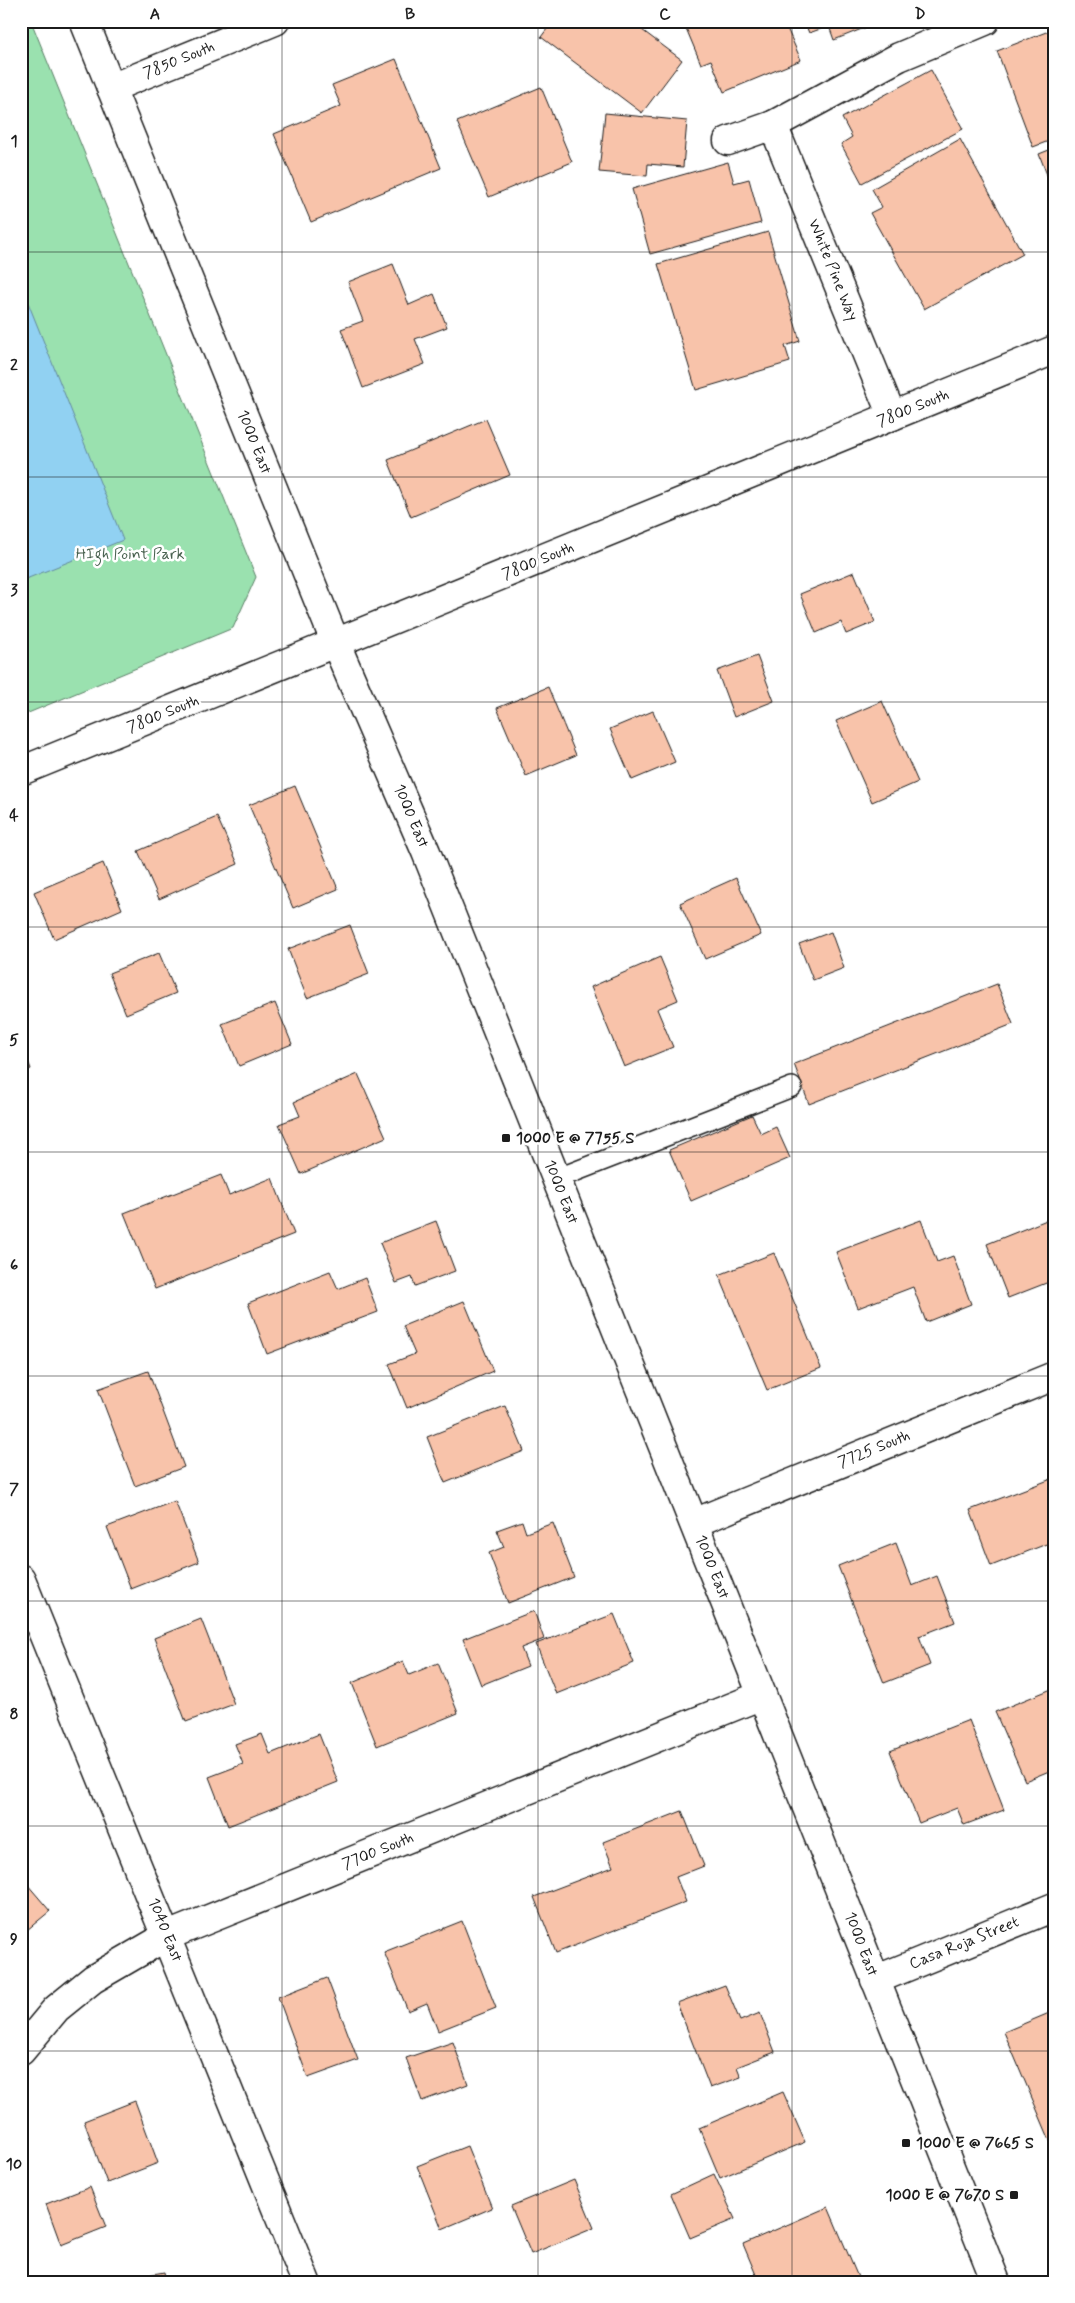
<svg xmlns="http://www.w3.org/2000/svg" width="1075" height="2303" font-family="Mynerve,sans-serif">
  <style>
    .green { fill: #9ae1af; stroke: #5b7e66 }
    .water { fill: #91d1f2; stroke: #62899c }
    .building { fill: #f8c3aa; stroke: #1c1c1c }
    .lines { fill: none; stroke-linecap: round; stroke-linejoin: round }
    .service-casing { stroke: #1c1c1c; stroke-width: 22 }
    .minor-casing { stroke: #1c1c1c; stroke-width: 31 }
    .tertiary-casing { stroke: #1c1c1c; stroke-width: 31 }
    .secondary-casing { stroke: #1c1c1c; stroke-width: 31 }
    .service { stroke: #fff; stroke-width: 19 }
    .minor { stroke: #fff; stroke-width: 28 }
    .tertiary { stroke: #fff; stroke-width: 28 }
    .secondary { stroke: #fff; stroke-width: 28 }
    .grid { fill: none; stroke: #1c1c1c; stroke-width: 1; stroke-opacity: 0.55 }
    .poi-dot { fill: #1c1c1c; stroke: #fff; stroke-width: 2 }
    .labels { text-anchor: middle; dominant-baseline: central; stroke-width: 5; stroke-linejoin: round; paint-order: stroke }
    .street-label { font-size: 16px; fill: #1c1c1c; stroke: #fff }
    .park-label { font-size: 16px; fill: #48614f; stroke: #fff }
    .poi-label { font-size: 16px; font-weight: bold; fill: #1c1c1c; stroke: #fff; text-anchor: start }
    .neatline { fill: none; stroke: #1c1c1c; stroke-width: 2 }
    .grid-label { font-size: 16px; text-anchor: middle; font-weight: bold; fill: #1c1c1c }
  </style>
  <rect width="100%" height="100%" fill="#fff"/>
  <filter id="ink" filterUnits="userSpaceOnUse"><feTurbulence type="fractalNoise" baseFrequency=".02" numOctaves="2"/><feDisplacementMap in="SourceGraphic" scale="10" xChannelSelector="R" yChannelSelector="G"/><feConvolveMatrix kernelMatrix="1 2 1 2 8 2 1 2 1" color-interpolation-filters="sRGB"/></filter>
  <g filter="url(#ink)">
    <!-- green -->
    <polygon class="green" points="21,21 31,21 256,577 233,628 21,716"/>
    <!-- water -->
    <polygon class="water" points="21,285 123,540 21,581"/>
    <!-- building -->
    <g class="building">
      <polygon points="553,21 630,21 682,60 642,113 541,37"/>
      <polygon points="683,21 790,21 791,24 786,26 801,60 724,92 711,60 701,64"/>
      <polygon points="804,21 882,21 834,40 829,26 809,33"/>
      <polygon points="1054,29 1054,139 1033,147 997,51"/>
      <polygon points="396,59 441,168 311,222 274,134 341,106 332,85"/>
      <polygon points="931,70 963,129 862,183 841,144 852,137 842,118"/>
      <polygon points="541,87 572,162 489,197 457,122"/>
      <polygon points="605,113 687,121 683,167 648,164 647,176 599,172"/>
      <polygon points="960,139 1023,254 924,309 870,213 882,207 872,189"/>
      <polygon points="1054,148 1054,193 1039,154"/>
      <polygon points="728,162 734,183 749,179 761,223 650,254 632,189"/>
      <polygon points="768,232 800,341 785,346 790,362 696,390 658,264"/>
      <polygon points="393,264 409,305 434,294 447,327 415,339 425,364 363,388 341,329 363,321 348,282"/>
      <polygon points="486,419 510,475 411,517 388,460"/>
      <polygon points="1054,494 1054,508 1049,496"/>
      <polygon points="854,572 875,622 846,634 841,622 816,633 800,594"/>
      <polygon points="757,656 774,701 734,717 717,671"/>
      <polygon points="548,687 576,755 526,776 497,708"/>
      <polygon points="882,701 918,782 872,802 836,721"/>
      <polygon points="653,711 675,762 632,780 610,729"/>
      <polygon points="295,786 338,889 293,908 249,805"/>
      <polygon points="217,817 238,864 159,899 138,851"/>
      <polygon points="103,863 122,909 54,939 34,892"/>
      <polygon points="736,878 761,935 705,959 680,903"/>
      <polygon points="350,925 369,974 307,998 288,949"/>
      <polygon points="831,932 844,968 813,980 799,944"/>
      <polygon points="21,937 26,947 21,949"/>
      <polygon points="159,953 176,993 126,1014 109,973"/>
      <polygon points="660,957 678,1000 657,1009 673,1047 624,1067 591,987"/>
      <polygon points="997,984 1013,1024 809,1104 794,1064"/>
      <polygon points="275,1003 292,1044 239,1066 222,1024"/>
      <polygon points="21,1043 31,1069 21,1073"/>
      <polygon points="358,1074 386,1137 301,1174 279,1124 300,1116 294,1102"/>
      <polygon points="752,1115 761,1134 776,1127 790,1158 691,1201 669,1150"/>
      <polygon points="221,1175 229,1195 272,1178 294,1234 155,1289 124,1213"/>
      <polygon points="1054,1217 1054,1280 1008,1298 987,1244"/>
      <polygon points="921,1220 937,1262 953,1256 971,1304 926,1322 913,1287 858,1308 836,1252"/>
      <polygon points="436,1221 455,1271 415,1286 412,1277 396,1283 380,1243"/>
      <polygon points="774,1253 821,1368 767,1390 719,1275"/>
      <polygon points="330,1271 338,1289 365,1278 378,1312 267,1354 248,1303"/>
      <polygon points="464,1301 493,1371 407,1408 389,1364 415,1354 403,1326"/>
      <polygon points="148,1371 184,1467 135,1486 98,1389"/>
      <polygon points="505,1406 524,1451 445,1483 427,1437"/>
      <polygon points="1054,1478 1054,1541 991,1566 970,1510"/>
      <polygon points="175,1501 199,1562 131,1589 107,1527"/>
      <polygon points="522,1521 526,1533 553,1523 574,1577 508,1603 489,1553 504,1547 497,1530"/>
      <polygon points="896,1543 912,1586 937,1576 955,1622 919,1636 930,1665 884,1683 838,1566"/>
      <polygon points="534,1611 544,1639 521,1648 528,1666 481,1685 463,1639"/>
      <polygon points="614,1614 634,1663 556,1694 536,1644"/>
      <polygon points="201,1619 234,1704 186,1722 154,1638"/>
      <polygon points="403,1661 409,1675 438,1663 458,1713 377,1746 352,1683"/>
      <polygon points="1054,1688 1054,1769 1025,1781 995,1712"/>
      <polygon points="969,1720 1004,1810 964,1825 957,1808 919,1823 890,1751"/>
      <polygon points="262,1734 270,1754 319,1734 338,1782 228,1826 209,1777 243,1764 235,1744"/>
      <polygon points="682,1811 704,1866 676,1877 686,1902 556,1953 534,1897 613,1867 603,1842"/>
      <polygon points="21,1877 50,1911 21,1935"/>
      <polygon points="462,1921 496,2008 438,2031 427,2003 408,2011 384,1952"/>
      <polygon points="327,1978 358,2060 308,2078 278,1997"/>
      <polygon points="725,1985 740,2021 760,2013 775,2052 737,2067 741,2077 710,2088 677,2003"/>
      <polygon points="1054,2011 1054,2150 1004,2032"/>
      <polygon points="453,2042 468,2084 422,2101 406,2058"/>
      <polygon points="783,2092 805,2142 720,2178 699,2128"/>
      <polygon points="135,2101 158,2163 107,2183 84,2121"/>
      <polygon points="467,2146 492,2208 442,2229 417,2166"/>
      <polygon points="714,2174 735,2219 690,2238 671,2194"/>
      <polygon points="574,2180 594,2228 531,2254 511,2206"/>
      <polygon points="90,2187 106,2227 61,2245 46,2204"/>
      <polygon points="828,2207 860,2282 759,2282 743,2244"/>
      <polygon points="164,2272 166,2282 115,2282 115,2281"/>
    </g>
    <g class="lines">
      <defs>
        <polyline id="service" points="556,1179 792,1087"/>
        <g id="minor">
          <polyline points="111,88 275,21"/>
          <polyline points="773,125 892,416"/>
          <polyline points="728,141 773,125 899,57 985,21"/>
          <polyline points="694,1523 1054,1376"/>
          <polyline points="21,1579 306,2282"/>
          <polyline points="875,1980 1054,1907"/>
          <polyline points="21,2051 56,2009 93,1979 167,1936 762,1695"/>
        </g>
        <polyline id="tertiary" points="84,21 336,644 426,852 996,2282"/>
        <polyline id="secondary" points="21,771 1054,350"/>
      </defs>
      <!-- service casing -->
      <use href="#service" class="service-casing"/>
      <!-- minor casing -->
      <use href="#minor" class="minor-casing"/>
      <!-- tertiary casing -->
      <use href="#tertiary" class="tertiary-casing"/>
      <!-- secondary casing -->
      <use href="#secondary" class="secondary-casing"/>
      <!-- service -->
      <use href="#service" class="service"/>
      <!-- minor -->
      <use href="#minor" class="minor"/>
      <!-- tertiary -->
      <use href="#tertiary" class="tertiary"/>
      <!-- secondary -->
      <use href="#secondary" class="secondary"/>
    </g>
  </g>
  <!-- grid -->
  <path class="grid" d="M282,21V2282M538,21V2282M792,21V2282M21,252H1054M21,477H1054M21,702H1054M21,927H1054M21,1152H1054M21,1376H1054M21,1601H1054M21,1826H1054M21,2051H1054"/>
  <!-- markers -->
  <g class="poi-dot">
    <rect x="501" y="1133" width="10" height="10" rx="2.5"/>
    <rect x="901" y="2138" width="10" height="10" rx="2.5"/>
    <rect x="1009" y="2190" width="10" height="10" rx="2.5"/>
  </g>
  <g class="labels">
    <!-- street labels -->
    <g class="street-label">
      <text transform="translate(179 60) rotate(-22)">7850 South</text>
      <text transform="translate(833 270) rotate(68)">White Pine Way</text>
      <text transform="translate(913 408) rotate(-22)">7800 South</text>
      <text transform="translate(254 442) rotate(68)">1000 East</text>
      <text transform="translate(538 561) rotate(-22)">7800 South</text>
      <text transform="translate(163 714) rotate(-22)">7800 South</text>
      <text transform="translate(411 816) rotate(67)">1000 East</text>
      <text transform="translate(561 1192) rotate(68)">1000 East</text>
      <text transform="translate(874 1449) rotate(-22)">7725 South</text>
      <text transform="translate(712 1567) rotate(68)">1000 East</text>
      <text transform="translate(378 1851) rotate(-22)">7700 South</text>
      <text transform="translate(165 1930) rotate(68)">1040 East</text>
      <text transform="translate(964 1943) rotate(-22)">Casa Roja Street</text>
      <text transform="translate(861 1944) rotate(69)">1000 East</text>
    </g>
    <!-- park labels -->
    <g class="park-label">
      <text x="130" y="554">HIgh Point Park</text>
    </g>
    <!-- poi labels -->
    <g class="poi-label">
      <text x="516" y="1138">1000 E @ 7755 S</text>
      <text x="916" y="2143">1000 E @ 7665 S</text>
      <text x="1004" y="2195" text-anchor="end">1000 E @ 7670 S</text>
    </g>
  </g>
  <!-- margin -->
  <rect width="1075" height="2303" fill="none" stroke="#fff" stroke-width="55"/>
  <rect x="28" y="28" width="1020" height="2248" class="neatline"/>
  <g class="grid-label">
    <text x="155" y="19">A</text>
    <text x="410" y="19">B</text>
    <text x="665" y="19">C</text>
    <text x="920" y="19">D</text>
    <text x="14" y="146">1</text>
    <text x="14" y="370">2</text>
    <text x="14" y="595">3</text>
    <text x="14" y="820">4</text>
    <text x="14" y="1045">5</text>
    <text x="14" y="1270">6</text>
    <text x="14" y="1494">7</text>
    <text x="14" y="1719">8</text>
    <text x="14" y="1944">9</text>
    <text x="14" y="2169">10</text>
  </g>
</svg>
